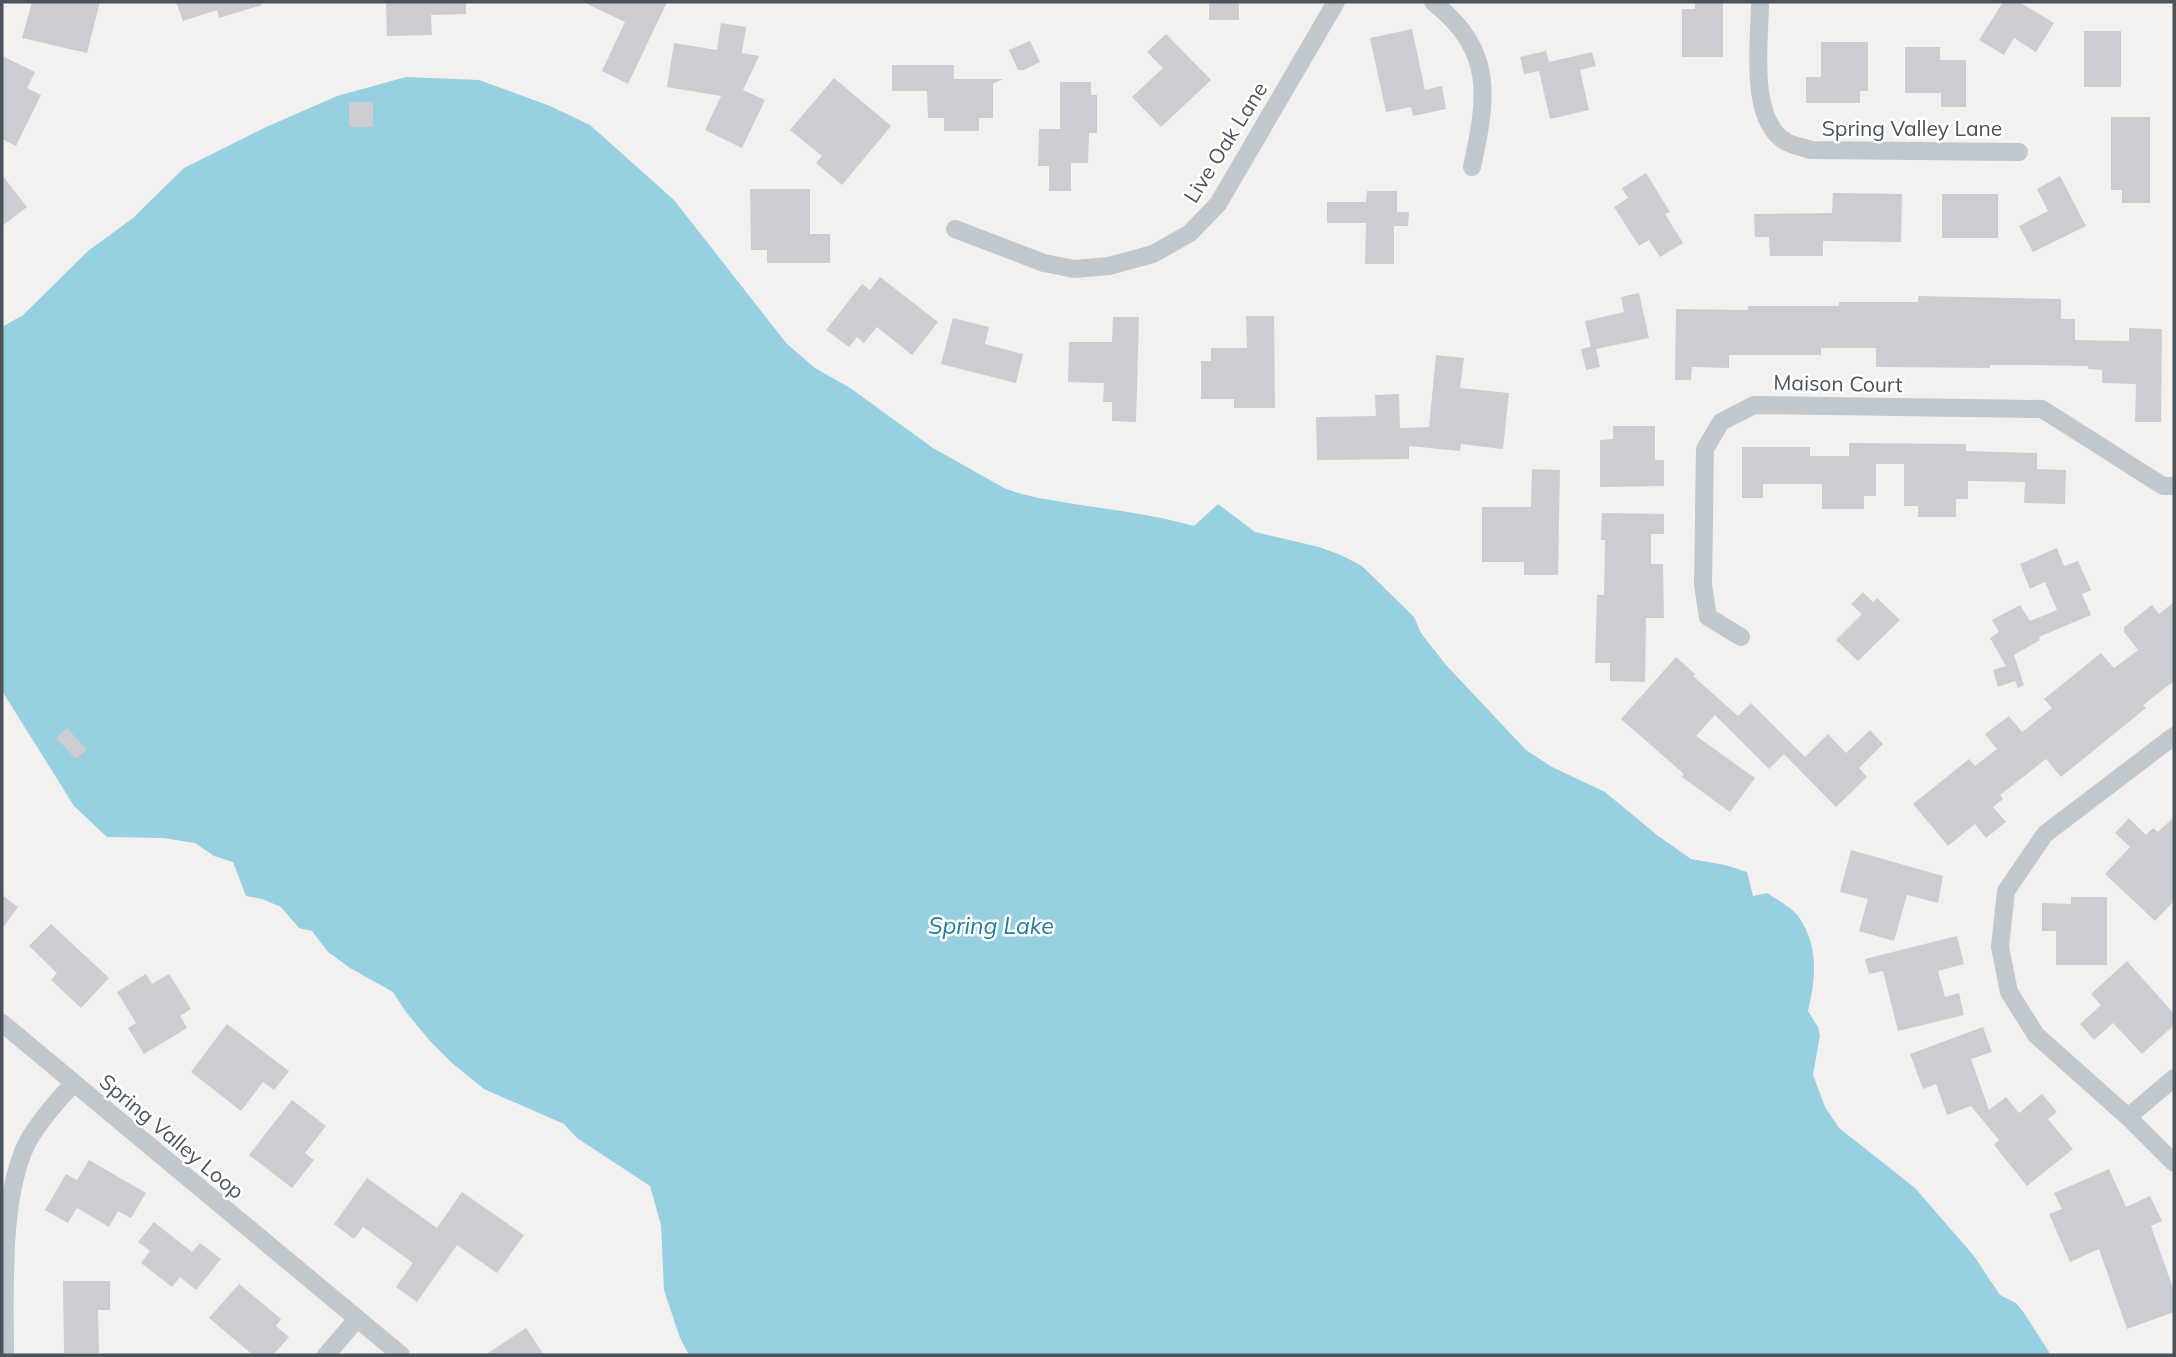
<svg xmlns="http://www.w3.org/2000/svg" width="2176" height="1357" font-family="Mulish,sans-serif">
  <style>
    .water { fill: #97d0e1 }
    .building { fill: #cbcdd2 }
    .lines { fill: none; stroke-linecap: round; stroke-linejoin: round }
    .street { stroke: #c0c7cd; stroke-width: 18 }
    .labels { text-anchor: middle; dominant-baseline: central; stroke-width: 5; stroke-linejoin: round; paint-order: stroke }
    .street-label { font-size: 21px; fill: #4a535b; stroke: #fff }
    .water-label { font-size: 23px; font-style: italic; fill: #1f7c9a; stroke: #fff }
  </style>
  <rect width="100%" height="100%" fill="#f2f1f0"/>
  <!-- water -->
  <path class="water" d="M406,77L479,80L550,106L590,125L674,200L787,344L815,368L850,388L933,448L1004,488C1026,497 1051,500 1074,504C1114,510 1155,515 1194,526L1218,504L1255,532L1319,547L1341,555L1362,566L1414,617L1421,633L1446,665L1526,750L1552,767L1605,792L1657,835L1691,859L1725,865L1747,872L1753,896L1767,893C1777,900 1790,906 1798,916C1819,945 1816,978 1808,1011L1818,1027L1820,1035L1813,1075L1825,1107L1839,1128L1915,1188L1974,1256L2000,1295L2016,1303L2024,1313L2051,1355H689L680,1338L664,1290L661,1225L650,1186L577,1138L564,1124L484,1089L452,1063L430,1041L406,1012L393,992L350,968L328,952L312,931L299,928L281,907L262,899L246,896L233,862L214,856L195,843L163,838L107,837L74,806L2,691V327L23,315L88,251L133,218L184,168L264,128L337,96Z"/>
  <!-- building -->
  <g class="building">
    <polygon points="32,2 100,2 87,53 22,38"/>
    <polygon points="176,2 261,2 262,5 219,18 217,10 183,21"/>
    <polygon points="386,2 466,2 466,14 431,15 432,35 387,36"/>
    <polygon points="583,2 667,2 628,84 602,71 625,22"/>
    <rect x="1209" y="2" width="30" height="18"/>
    <polygon points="1695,2 1723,2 1723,57 1682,57 1682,9 1695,9"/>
    <polygon points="2003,2 2019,2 2054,23 2036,52 2014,38 2004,55 1979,40"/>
    <polygon points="721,23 746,27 742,53 759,56 743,90 765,100 742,148 705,130 721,96 667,87 674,43 717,50"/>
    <polygon points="1412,29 1425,90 1442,86 1446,109 1413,116 1411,107 1386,112 1370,38"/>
    <rect x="2084" y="31" width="37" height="56"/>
    <polygon points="1166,34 1211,80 1161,127 1132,97 1163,68 1147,52"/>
    <polygon points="1030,41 1040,62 1024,70 1018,70 1009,50"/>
    <polygon points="1821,42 1868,42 1868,91 1860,91 1860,103 1806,103 1806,77 1821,77"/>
    <polygon points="1905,47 1940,47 1940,60 1966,60 1966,107 1941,107 1941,93 1905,93"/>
    <polygon points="1546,51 1549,62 1592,52 1596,66 1580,70 1589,110 1550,119 1539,71 1524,74 1520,57"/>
    <polygon points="2,56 35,72 27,88 41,95 16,146 2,139"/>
    <polygon points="892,65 954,65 954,79 1003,79 993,84 993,118 979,118 979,131 944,131 944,118 928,118 927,91 892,91"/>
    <polygon points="834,78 891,126 842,185 816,163 822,156 790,130"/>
    <polygon points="1060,82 1091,82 1091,95 1097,95 1097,133 1089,133 1088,163 1071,163 1071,191 1049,191 1049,166 1038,166 1039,129 1060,129"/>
    <rect x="349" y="102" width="24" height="25"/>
    <polygon points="2111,117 2150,117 2150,203 2122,203 2122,190 2111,190"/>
    <polygon points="1646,173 1670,212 1665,214 1683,243 1660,257 1649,240 1639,246 1614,207 1628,198 1622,188"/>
    <polygon points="2,175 27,207 2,226"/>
    <polygon points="2060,176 2086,226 2033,252 2019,226 2048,211 2037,189"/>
    <polygon points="750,189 810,189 810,234 830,234 830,263 767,263 767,250 751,250"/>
    <polygon points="1367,191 1397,191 1397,212 1409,212 1408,226 1394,226 1394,264 1365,264 1366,223 1327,223 1327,202 1366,202"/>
    <polygon points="1833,193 1902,194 1901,242 1823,241 1823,256 1770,256 1769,237 1755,237 1754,214 1832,213"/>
    <rect x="1942" y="194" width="56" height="44"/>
    <polygon points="880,277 938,322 912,355 877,327 864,343 857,337 849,347 826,330 862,284 870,290"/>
    <polygon points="1639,293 1649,338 1596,349 1600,367 1586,370 1581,349 1591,347 1585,321 1624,312 1621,297"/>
    <polygon points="1918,296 2061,299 2061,319 2075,319 2075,340 2129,341 2129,328 2162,329 2161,422 2135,422 2136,384 2102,383 2102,370 2088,369 2088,366 2029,365 1990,365 1990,368 1876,367 1876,348 1821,348 1821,355 1729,355 1729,368 1692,367 1691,380 1675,380 1676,309 1748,310 1748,306 1839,306 1839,302 1918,302"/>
    <polygon points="1246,316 1274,316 1275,408 1234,408 1234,399 1201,399 1201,361 1211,361 1211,348 1247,348"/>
    <polygon points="1113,317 1139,317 1136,422 1112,421 1112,402 1103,402 1104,383 1068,382 1069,342 1112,342"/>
    <polygon points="953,318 989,327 985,344 1023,354 1016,383 941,364"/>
    <polygon points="1436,355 1464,358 1460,388 1509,393 1503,449 1461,444 1460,451 1409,446 1409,459 1317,460 1316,417 1376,416 1375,395 1399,394 1400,428 1429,427"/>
    <polygon points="1613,426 1655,426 1655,460 1664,460 1664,486 1600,487 1600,440 1613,439"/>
    <polygon points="1849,443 1966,444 1966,451 2037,453 2037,469 2066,470 2065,504 2024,503 2025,482 1968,481 1968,499 1956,499 1956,517 1918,517 1918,506 1904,506 1904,464 1876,464 1876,496 1864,496 1864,509 1822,509 1822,484 1763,484 1763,498 1742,498 1742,447 1810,447 1810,456 1849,456"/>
    <polygon points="1532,469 1560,470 1558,575 1524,575 1524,562 1482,562 1482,507 1531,507"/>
    <polygon points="1602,513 1664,514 1664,534 1651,534 1651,564 1663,564 1664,618 1646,618 1645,682 1610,681 1610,663 1595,663 1597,595 1604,595 1605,540 1601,540"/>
    <polygon points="2057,548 2064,566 2078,561 2091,590 2082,594 2091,615 2039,637 2040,640 2014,655 2024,685 2018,688 2015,681 1998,687 1993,670 2006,666 1990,638 1999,632 1992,620 2020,605 2030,621 2057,610 2045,582 2030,589 2020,564"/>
    <polygon points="1863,592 1873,602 1877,598 1900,620 1858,661 1836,640 1862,614 1851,604"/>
    <polygon points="2174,602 2174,681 2143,705 2146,708 2061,777 2046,759 2000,795 2003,799 1993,807 2006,822 1986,838 1975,824 1948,846 1913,804 1969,759 1975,766 1997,749 1985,734 2009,716 2022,732 2052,708 2044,699 2101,653 2114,668 2138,650 2124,632 2124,627 2152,605 2159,614"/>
    <polygon points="1676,657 1695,674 1693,676 1738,716 1751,703 1805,757 1828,734 1846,753 1870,730 1883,744 1859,768 1867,777 1836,807 1784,754 1769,769 1715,715 1696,736 1755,778 1730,812 1682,777 1684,774 1621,719"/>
    <polygon points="67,728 87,750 76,759 56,738"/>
    <polygon points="2174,817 2174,901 2155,921 2105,874 2130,847 2115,833 2129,818 2146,835 2153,828 2158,832"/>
    <polygon points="1851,850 1943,876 1938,903 1907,895 1894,941 1859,931 1868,899 1840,892"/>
    <polygon points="2,895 18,907 2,929"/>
    <polygon points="2071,897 2107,897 2107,965 2056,965 2056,931 2042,931 2042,903 2071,904"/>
    <polygon points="51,924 109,978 81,1008 51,980 57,973 29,946"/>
    <polygon points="1957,936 1964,964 1938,971 1945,997 1959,993 1964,1015 1898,1031 1883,971 1869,974 1865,959"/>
    <polygon points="2127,961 2174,1014 2174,1025 2142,1054 2113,1023 2094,1040 2080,1024 2101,1005 2091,994"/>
    <polygon points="146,974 152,984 169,974 191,1009 180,1016 187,1028 144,1054 128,1028 136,1023 117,992"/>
    <polygon points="227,1024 289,1071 274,1090 263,1082 241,1111 191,1072"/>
    <polygon points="1983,1027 1992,1052 1971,1059 1989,1110 2006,1097 2019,1113 2042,1094 2057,1112 2048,1119 2073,1149 2027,1186 1994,1145 1999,1140 1971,1106 1947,1115 1936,1084 1923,1089 1910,1054"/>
    <polygon points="292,1100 326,1126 305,1153 314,1160 292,1188 249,1155"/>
    <polygon points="89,1160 146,1193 131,1218 118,1211 109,1227 77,1208 68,1223 45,1210 66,1174 77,1180"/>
    <polygon points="2109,1169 2126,1207 2150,1196 2162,1221 2151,1226 2174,1291 2174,1312 2127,1329 2099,1249 2070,1262 2049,1214 2062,1209 2054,1193"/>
    <polygon points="367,1178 437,1228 462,1192 524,1235 497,1273 457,1245 417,1302 396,1287 413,1263 363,1227 354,1239 334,1224"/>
    <polygon points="154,1222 192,1252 200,1243 221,1259 196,1290 180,1277 172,1287 141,1263 150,1251 138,1242"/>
    <polygon points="63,1281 110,1281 110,1310 98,1310 99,1353 64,1353"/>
    <polygon points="239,1284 281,1319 276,1326 289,1337 273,1355 253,1355 209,1318"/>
    <polygon points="526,1328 544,1355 485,1355"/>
  </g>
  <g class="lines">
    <!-- street -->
    <g class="street">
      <path d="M1433,2C1495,51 1487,97 1472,167"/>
      <path d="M1760,2C1760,40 1748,118 1785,141C1792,146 1803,147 1811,150L2019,152"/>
      <polyline points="955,229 1044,263 1074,269 1109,266 1153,254 1190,233 1218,204 1336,2"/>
      <polyline points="1741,637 1708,617 1703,585 1705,449 1721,422 1754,405 2042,409 2163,486 2174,486"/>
      <polyline points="2174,736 2045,834 2006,891 2000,947 2009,992 2036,1035 2128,1117 2174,1163"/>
      <polyline points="2,1023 401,1355"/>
      <polyline points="2128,1117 2174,1078"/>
      <path d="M5,1355C5,1293 0,1198 27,1143C39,1121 56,1102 73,1084"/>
      <polyline points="326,1355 357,1319"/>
    </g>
  </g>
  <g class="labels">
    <!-- street labels -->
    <g class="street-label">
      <text x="1912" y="128">Spring Valley Lane</text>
      <text transform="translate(1225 142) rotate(-58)">Live Oak Lane</text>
      <text transform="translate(1838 383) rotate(1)">Maison Court</text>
      <text transform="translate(172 1136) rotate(40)">Spring Valley Loop</text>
    </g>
    <!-- water labels -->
    <g class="water-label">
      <text x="991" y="925">Spring Lake</text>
    </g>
  </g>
  <!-- border -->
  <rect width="2176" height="1357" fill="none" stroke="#4a535b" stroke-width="7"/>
</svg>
